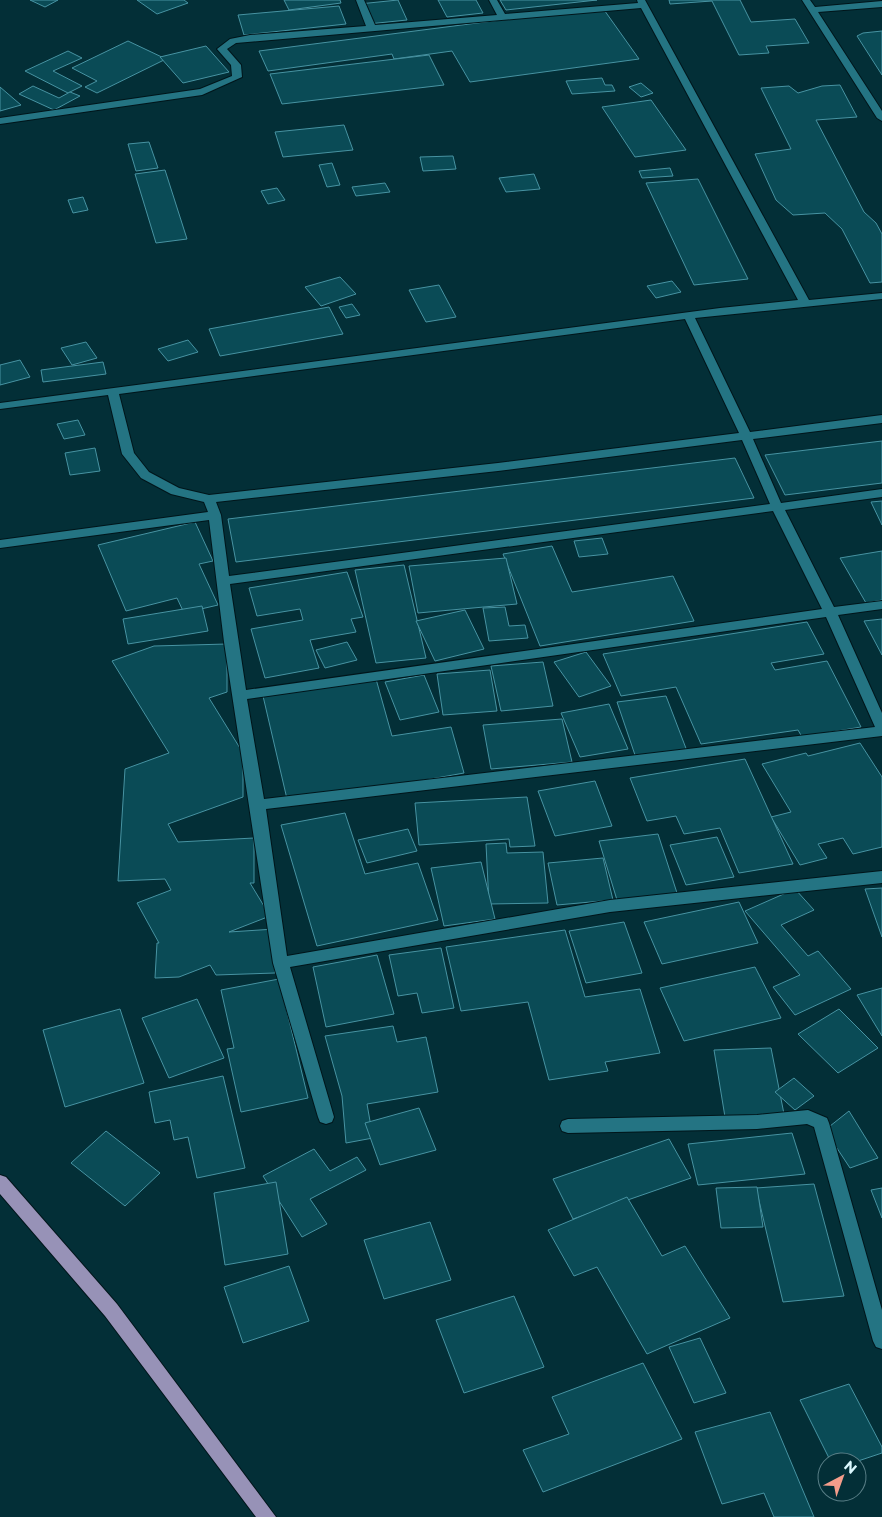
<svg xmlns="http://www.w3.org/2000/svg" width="882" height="1517" font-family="Montserrat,sans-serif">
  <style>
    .building { fill: #0a4b56; stroke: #4793a2 }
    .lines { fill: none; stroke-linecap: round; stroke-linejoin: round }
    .minor-casing { stroke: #00151a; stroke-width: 2 }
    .primary-casing { stroke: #00151a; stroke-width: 2 }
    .minor { fill: #247483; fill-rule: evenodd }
    .primary { fill: #9792b7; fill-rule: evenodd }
  </style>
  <rect width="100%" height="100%" fill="#032f37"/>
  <!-- building -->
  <g class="building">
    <polygon points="30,0 58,0 45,7"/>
    <polygon points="137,0 184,0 188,3 157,14"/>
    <polygon points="284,0 340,0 341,3 289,10"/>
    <polygon points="398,0 407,20 368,24 359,4"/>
    <polygon points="438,0 476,0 483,13 447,17"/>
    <polygon points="500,0 597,0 506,10"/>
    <polygon points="669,0 740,0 751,22 795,19 809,43 766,46 769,53 739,55 712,1 670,4"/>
    <polygon points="339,6 346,24 244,35 238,15"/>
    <polygon points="602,7 639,59 470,82 452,51 394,59 392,54 268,71 259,51"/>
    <polygon points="882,31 882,75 857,36 863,33"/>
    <polygon points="128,41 166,59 97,93 85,87 97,81 72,68"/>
    <polygon points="206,46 229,72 183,83 160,57"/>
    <polygon points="68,51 82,58 53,71 82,86 68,93 25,71"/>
    <polygon points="429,55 444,85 282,104 270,74"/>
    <polygon points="602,78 605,85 612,85 615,91 572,94 566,81"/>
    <polygon points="641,83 653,93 641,97 629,87"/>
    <polygon points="840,85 857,117 816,120 864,212 876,223 882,234 882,282 870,283 842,229 825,213 793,215 776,200 755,154 791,149 761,88 789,86 798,93 822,86"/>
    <polygon points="33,86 59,98 70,92 80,96 54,110 19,94"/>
    <polygon points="0,87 21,105 0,111"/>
    <polygon points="651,100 686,150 635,157 602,107"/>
    <polygon points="344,125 353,150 283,157 275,132"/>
    <polygon points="149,142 158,168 136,171 128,144"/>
    <polygon points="453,156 456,169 423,171 420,157"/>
    <polygon points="332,163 340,185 327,187 319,165"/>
    <polygon points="670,168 673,176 642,178 639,171"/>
    <polygon points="165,170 187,239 156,243 135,174"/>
    <polygon points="534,174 540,189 506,192 499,178"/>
    <polygon points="698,179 748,279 694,285 646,183"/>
    <polygon points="385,183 390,192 356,196 352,187"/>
    <polygon points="277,188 285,200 268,204 261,191"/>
    <polygon points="83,197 88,210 73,213 68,200"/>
    <polygon points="340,277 356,294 321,306 305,287"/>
    <polygon points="672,281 681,292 656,298 647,286"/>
    <polygon points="439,285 456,317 426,322 409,290"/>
    <polygon points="352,304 360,315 346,318 339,307"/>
    <polygon points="329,307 343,334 220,356 209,329"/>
    <polygon points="188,340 198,352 168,361 158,349"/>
    <polygon points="86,342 97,358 72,365 61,348"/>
    <polygon points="20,360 30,377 0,385 0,365"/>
    <polygon points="103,362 106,374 43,382 41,370"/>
    <polygon points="78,420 85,435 64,439 57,424"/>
    <polygon points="882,441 882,483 785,495 765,455"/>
    <polygon points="95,448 100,471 70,475 65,453"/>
    <polygon points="735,458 754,498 236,562 228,519"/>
    <polygon points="882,501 882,525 871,502"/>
    <polygon points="195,522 213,561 199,564 218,605 184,613 177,598 126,611 98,545"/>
    <polygon points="602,538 608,554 579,557 574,541"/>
    <polygon points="552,546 572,592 673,576 694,621 540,646 503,554"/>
    <polygon points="882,551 882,600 866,603 840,558"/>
    <polygon points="506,558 517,604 418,613 409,566"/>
    <polygon points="404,565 426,658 376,663 355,570"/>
    <polygon points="347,572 363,617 351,619 356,632 310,640 319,668 265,678 251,629 303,620 300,609 257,616 249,588"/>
    <polygon points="202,606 208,631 128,644 123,619"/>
    <polygon points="505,607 509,626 525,625 528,638 489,641 483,608"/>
    <polygon points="465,610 484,649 435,661 416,621"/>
    <polygon points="882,619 882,655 864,621"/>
    <polygon points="807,622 824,654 771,663 775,670 827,661 861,727 802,737 798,730 701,744 676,687 621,696 603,654"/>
    <polygon points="347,642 357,660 325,668 316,650"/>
    <polygon points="227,644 227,692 209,698 243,753 243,797 168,824 178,842 254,838 254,883 250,883 270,916 229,932 275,929 275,973 216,975 210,965 179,977 155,978 157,943 159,943 137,903 171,890 165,879 118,881 125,769 169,753 112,661 154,646"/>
    <polygon points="586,652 611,686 579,697 554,662"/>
    <polygon points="543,662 553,706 501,711 491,666"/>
    <polygon points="490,670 497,711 443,715 437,674"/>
    <polygon points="424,675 439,712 400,720 385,682"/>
    <polygon points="376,679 392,736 451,727 464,773 353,793 351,789 287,799 263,696"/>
    <polygon points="666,696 687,751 636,758 617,702"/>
    <polygon points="609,704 628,749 580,757 561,713"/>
    <polygon points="562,719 572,762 491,769 483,725"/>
    <polygon points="860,743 882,777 882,847 853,854 843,838 818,844 827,858 800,865 771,817 791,812 762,764 806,753 808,756"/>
    <polygon points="745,759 793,864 739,873 720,828 684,834 676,816 647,821 630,778"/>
    <polygon points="595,781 612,826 555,836 538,791"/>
    <polygon points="527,797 535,846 510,847 509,839 419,845 415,803"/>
    <polygon points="345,813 365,874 418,863 438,920 317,946 281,825"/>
    <polygon points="408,829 417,851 367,863 358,840"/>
    <polygon points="658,834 677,893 617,900 599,841"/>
    <polygon points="717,837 734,877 686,885 670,845"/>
    <polygon points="506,843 507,853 543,852 548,903 489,904 486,844"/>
    <polygon points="603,858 613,900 557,905 548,863"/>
    <polygon points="481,862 495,919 444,926 431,868"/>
    <polygon points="882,888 882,937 865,889"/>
    <polygon points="795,889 814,910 781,925 808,956 818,951 851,989 795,1015 773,987 800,975 745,911"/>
    <polygon points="739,902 758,943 662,964 644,922"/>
    <polygon points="624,922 642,973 586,983 569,931"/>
    <polygon points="565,930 585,997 640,989 660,1053 605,1062 608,1071 549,1080 528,1002 461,1011 446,947"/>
    <polygon points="441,948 454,1008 422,1013 417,993 398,996 389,955"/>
    <polygon points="377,955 394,1014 326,1027 313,967"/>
    <polygon points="755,967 781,1018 684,1041 660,988"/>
    <polygon points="279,979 308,1098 241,1112 227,1049 234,1048 221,990"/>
    <polygon points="882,988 882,1036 857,995"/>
    <polygon points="197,999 224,1058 169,1078 142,1018"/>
    <polygon points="120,1009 144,1083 65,1107 43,1030"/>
    <polygon points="839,1009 878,1048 838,1073 798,1034"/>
    <polygon points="393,1026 397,1042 426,1037 438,1092 367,1104 373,1138 346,1143 342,1096 325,1036"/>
    <polygon points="771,1048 784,1114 725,1117 714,1050"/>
    <polygon points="223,1076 245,1168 197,1178 188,1137 174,1140 170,1120 155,1123 149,1092"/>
    <polygon points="794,1078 814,1096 795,1110 775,1092"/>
    <polygon points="419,1108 436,1150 380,1165 365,1123"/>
    <polygon points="849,1111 878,1158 850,1168 825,1130"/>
    <polygon points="106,1131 160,1173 125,1206 71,1163"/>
    <polygon points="792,1133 805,1174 698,1185 688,1144"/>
    <polygon points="669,1139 691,1178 573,1219 553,1179"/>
    <polygon points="314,1149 330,1171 357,1157 366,1170 310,1199 327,1224 302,1237 263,1176"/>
    <polygon points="276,1182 288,1254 225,1265 214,1193"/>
    <polygon points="814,1184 844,1296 783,1302 756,1188"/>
    <polygon points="757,1187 763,1227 721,1228 716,1188"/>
    <polygon points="882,1188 882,1218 871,1190"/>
    <polygon points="627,1197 662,1256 685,1246 730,1318 647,1354 597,1267 574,1276 548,1230"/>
    <polygon points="430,1222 451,1280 384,1299 364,1240"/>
    <polygon points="289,1266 309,1321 243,1343 224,1287"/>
    <polygon points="514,1296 544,1367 464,1393 436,1320"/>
    <polygon points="700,1338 726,1393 694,1403 669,1347"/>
    <polygon points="643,1363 682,1439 543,1492 523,1450 569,1434 552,1397"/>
    <polygon points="849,1384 882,1447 882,1453 855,1462 831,1462 800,1400"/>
    <polygon points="770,1412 814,1517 774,1517 764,1493 722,1504 695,1432"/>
  </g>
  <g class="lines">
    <defs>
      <g id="minor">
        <path d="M356,0H364L375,25L497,15L489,0H497L505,14L638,3L637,0H645L809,300L882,293V299L695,318L750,432L882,415V423L753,439L781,503L882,489V497L785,510L834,607L882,601V609L838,615L882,713V736L266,809L287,956L610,900L882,871V883L610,912L290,967L334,1117L332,1122L326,1124L320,1122L318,1117L273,963L224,642L209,520L0,548V540L208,512L204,502L171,494L141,478L122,454L108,395L0,409V403L720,308L798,300L641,8L236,43L227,49L241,65L242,77L202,95L0,124V118L200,89L232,76L231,65L217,49L230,39L250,35L366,26ZM685,319L739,433L498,463L209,495L179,488L149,472L134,453L119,394ZM742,440L770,504L229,576L221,515L216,502L498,471ZM773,511L822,609L246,690L230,584ZM826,617L875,727L264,799L247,699Z"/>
        <polygon points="802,0 810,0 815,7 882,1 882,7 818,12 882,111 882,121 877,118"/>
        <polygon points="808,1110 827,1118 829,1123 882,1310 882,1349 876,1347 873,1341 814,1127 807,1124 757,1129 568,1133 562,1131 560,1126 562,1121 568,1119 757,1115"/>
      </g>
      <polygon id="primary" points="0,1175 6,1177 117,1304 276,1517 256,1517 105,1316 0,1194"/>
    </defs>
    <!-- minor casing -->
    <use href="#minor" class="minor-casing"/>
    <!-- primary casing -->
    <use href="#primary" class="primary-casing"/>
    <!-- minor -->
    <use href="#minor" class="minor"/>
    <!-- primary -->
    <use href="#primary" class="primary"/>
  </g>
  <!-- north arrow -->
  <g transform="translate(842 1477) rotate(41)"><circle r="24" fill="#032f37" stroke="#597f87"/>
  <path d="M0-4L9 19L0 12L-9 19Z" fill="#f49d8b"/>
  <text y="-8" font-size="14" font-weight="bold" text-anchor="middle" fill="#dbf8fe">N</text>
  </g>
</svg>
